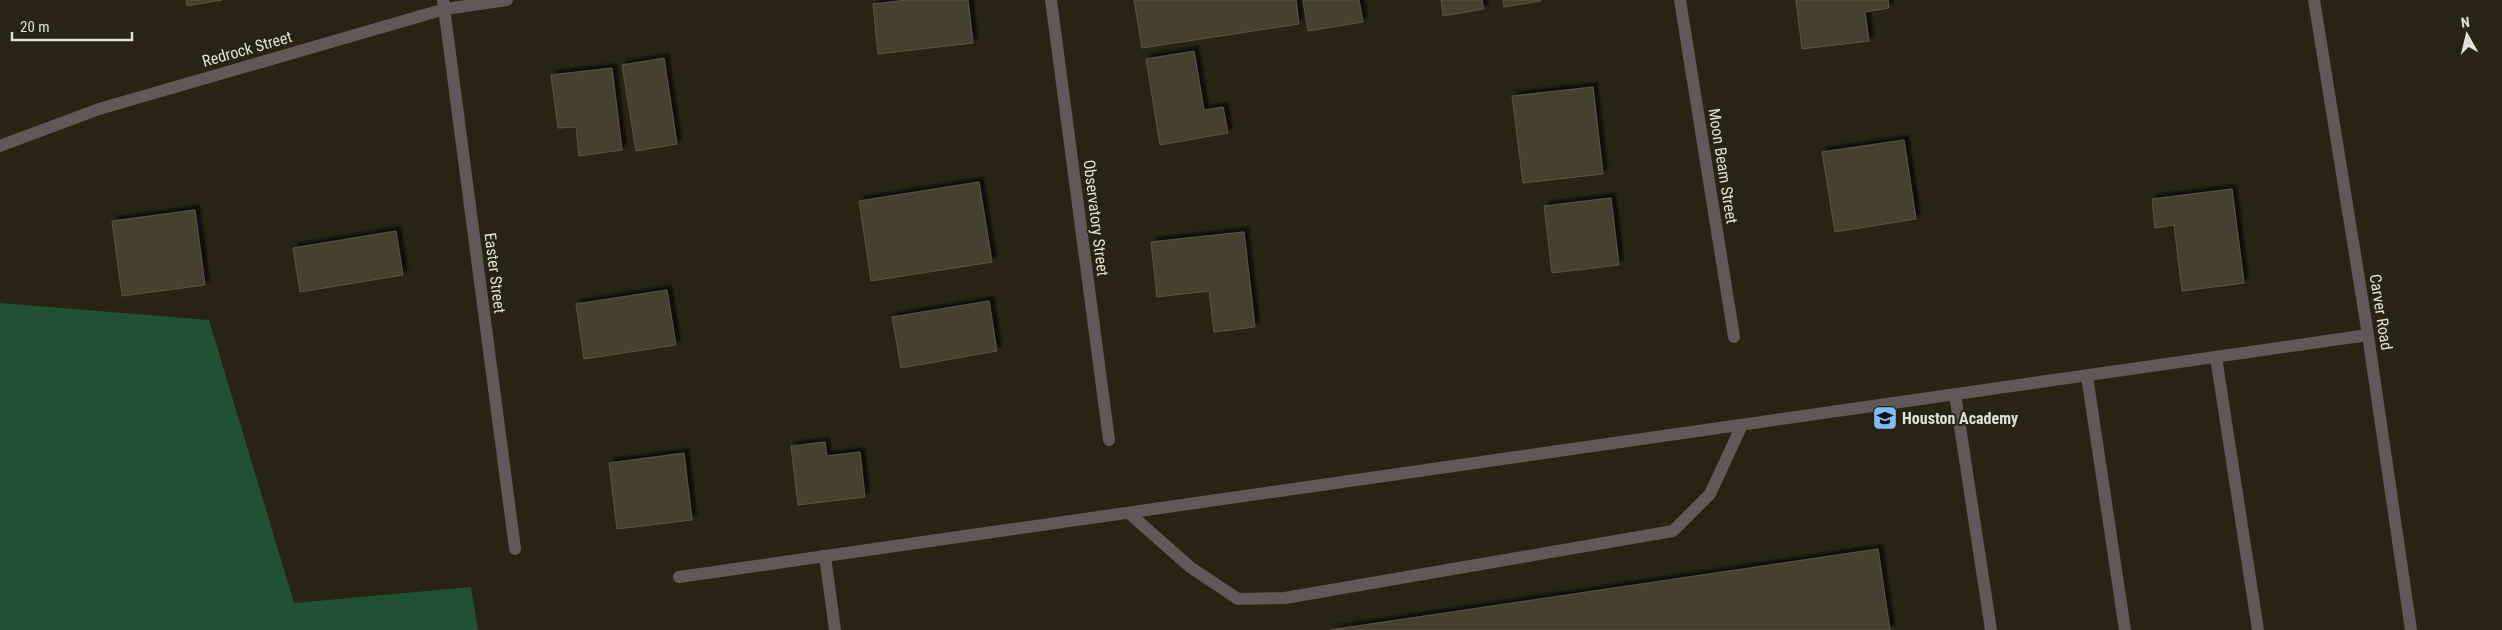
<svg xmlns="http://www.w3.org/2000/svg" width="2502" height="630" font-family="'Roboto Condensed',sans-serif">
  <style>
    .green { fill: #215134 }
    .building { fill: #463f2f; stroke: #5c5544; filter: url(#shadow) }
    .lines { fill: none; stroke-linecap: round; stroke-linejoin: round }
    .minor { stroke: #615857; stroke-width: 12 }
    .labels { text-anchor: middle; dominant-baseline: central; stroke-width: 4; stroke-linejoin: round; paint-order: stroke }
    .street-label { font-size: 16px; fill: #e3dfd6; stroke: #282313 }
    .poi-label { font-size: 16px; font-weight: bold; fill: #e3dfd6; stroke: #282313; text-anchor: start }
  </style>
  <defs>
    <filter id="shadow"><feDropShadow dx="4.5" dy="-4.5" stdDeviation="1" flood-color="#0009"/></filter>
  </defs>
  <rect width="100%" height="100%" fill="#282313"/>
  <!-- green -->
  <polygon class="green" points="0,303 209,320 294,603 471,587 478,630 0,630"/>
  <!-- building -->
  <g class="building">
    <polygon points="186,0 222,0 187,6"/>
    <polygon points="907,0 968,0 973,43 878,54 873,4"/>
    <polygon points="1134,0 1296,0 1299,24 1142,48"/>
    <polygon points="1303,0 1359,0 1363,22 1308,31"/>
    <polygon points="1441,0 1482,0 1484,9 1443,16"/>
    <polygon points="1503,0 1540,0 1541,1 1504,7"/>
    <polygon points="1796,0 1888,0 1889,8 1865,12 1869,41 1802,49"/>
    <polygon points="1194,51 1204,110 1223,107 1228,133 1160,145 1146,59"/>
    <polygon points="664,58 677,144 636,151 622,65"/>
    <polygon points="612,68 622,150 579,156 576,127 558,128 551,75"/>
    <polygon points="1593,87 1603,174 1523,183 1512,96"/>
    <polygon points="1904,140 1916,219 1835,232 1822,152"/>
    <polygon points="979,182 992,262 871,281 859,201"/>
    <polygon points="2232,189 2244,283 2182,291 2174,225 2155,228 2152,199"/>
    <polygon points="1611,198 1619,265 1552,273 1544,206"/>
    <polygon points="195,210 205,285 122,296 112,221"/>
    <polygon points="396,231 403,275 300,292 293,248"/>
    <polygon points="1244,232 1255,327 1214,332 1209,291 1157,297 1151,242"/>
    <polygon points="667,290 676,345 584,359 576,304"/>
    <polygon points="989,301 997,351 901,368 892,317"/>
    <polygon points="825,442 827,456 860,452 865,497 798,505 791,446"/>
    <polygon points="684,453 692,520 617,529 609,463"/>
    <polygon points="1878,549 1890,630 1330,630"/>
  </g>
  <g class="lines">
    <!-- minor -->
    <g class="minor">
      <polyline points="443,0 515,549"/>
      <polyline points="1051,0 1109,440"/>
      <polyline points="1680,0 1734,337"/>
      <polyline points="2314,0 2368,335 2411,630"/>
      <polyline points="0,146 99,109 445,9 507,0"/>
      <polyline points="2216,357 2258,630"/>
      <polyline points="2087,376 2125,630"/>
      <polyline points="1955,394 1991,630"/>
      <polyline points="1129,513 1190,567 1238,599 1285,598 1673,531 1710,494 1742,425"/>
      <polyline points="825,556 835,630"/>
      <polyline points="679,577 2368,335"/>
    </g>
  </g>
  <!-- icons -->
  <defs>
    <symbol id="school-square" viewBox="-11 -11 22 22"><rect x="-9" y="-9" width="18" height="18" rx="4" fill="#7fbdfa" stroke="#282313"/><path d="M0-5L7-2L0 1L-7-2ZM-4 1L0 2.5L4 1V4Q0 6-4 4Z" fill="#111"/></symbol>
  </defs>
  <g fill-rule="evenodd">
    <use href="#school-square" x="1871" y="404" width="28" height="28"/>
  </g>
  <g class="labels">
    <!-- street labels -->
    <g class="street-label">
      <text transform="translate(247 49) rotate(-16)">Redrock Street</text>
      <text transform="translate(1723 166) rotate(81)">Moon Beam Street</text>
      <text transform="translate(1096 218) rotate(83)">Observatory Street</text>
      <text transform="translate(495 273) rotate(83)">Easter Street</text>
      <text transform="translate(2381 312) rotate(81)">Carver Road</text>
    </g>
    <!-- poi labels -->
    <g class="poi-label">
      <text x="1902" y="418">Houston Academy</text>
    </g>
  </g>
  <!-- north arrow -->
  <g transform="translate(2467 35) rotate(352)" stroke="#282313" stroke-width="4" paint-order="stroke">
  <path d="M0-4L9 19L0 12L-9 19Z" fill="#e3dfd6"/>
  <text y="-8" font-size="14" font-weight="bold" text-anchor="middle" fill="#e3dfd6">N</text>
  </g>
  <!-- scale -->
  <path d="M12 32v8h120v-8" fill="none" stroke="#e3dfd6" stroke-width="2.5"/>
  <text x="20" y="32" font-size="15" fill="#e3dfd6" stroke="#282313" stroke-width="4" paint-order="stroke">20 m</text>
</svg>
